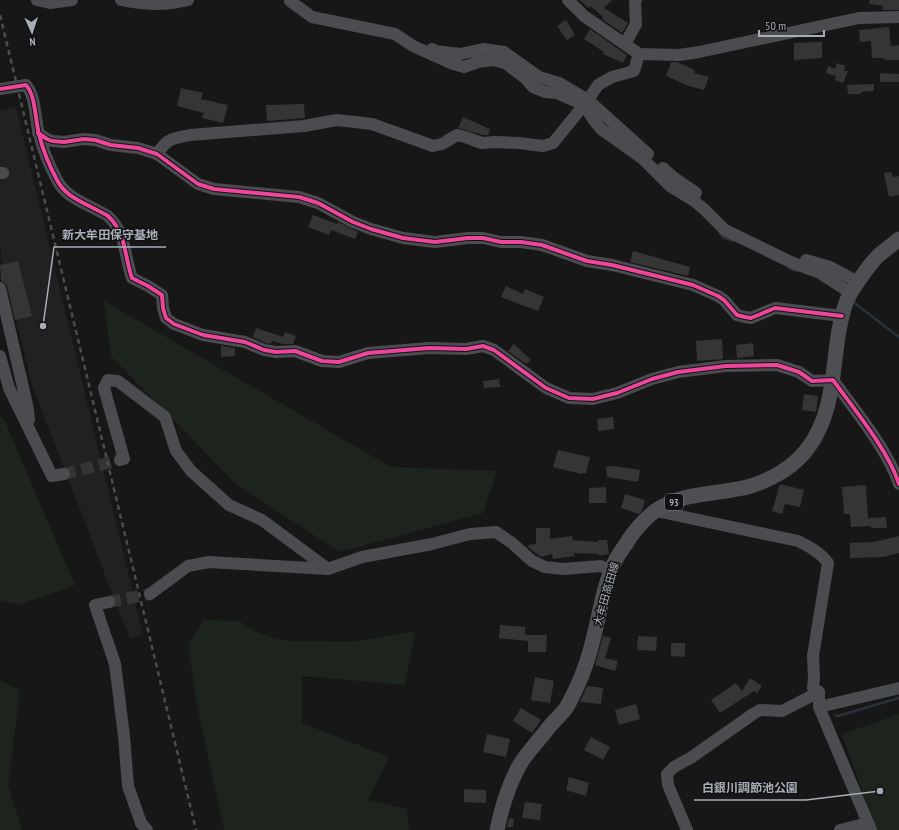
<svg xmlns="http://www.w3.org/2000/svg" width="899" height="830" font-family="'PT Sans Narrow','Noto Sans JP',sans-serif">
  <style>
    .built { fill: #212123 }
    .green { fill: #1d241e }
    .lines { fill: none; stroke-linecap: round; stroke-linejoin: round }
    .stream { stroke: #2a3239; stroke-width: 2.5 }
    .building { fill: #353536 }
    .minor-tunnel { stroke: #343537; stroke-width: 12; stroke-dasharray: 12 6; stroke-linecap: butt }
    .minor { stroke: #4b4c50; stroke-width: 12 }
    .major { stroke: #4d4f52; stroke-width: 15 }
    .rail { stroke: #4b4c4f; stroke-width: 2.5; stroke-dasharray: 5 4; stroke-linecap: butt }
    .cycleway-casing { stroke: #111113; stroke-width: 6 }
    .cycleway { stroke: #ed469a; stroke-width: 4 }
    .labels { text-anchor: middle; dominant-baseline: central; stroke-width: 3; stroke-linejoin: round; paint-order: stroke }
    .shield { fill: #111113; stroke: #7b7e86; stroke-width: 1 }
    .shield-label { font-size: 10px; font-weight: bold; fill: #a8adb8 }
    .street-label { font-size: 11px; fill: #a8adb8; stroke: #111113 }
    .leader { fill: none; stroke: #a8adb8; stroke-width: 1.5 }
    .callout-dot { fill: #a8adb8; stroke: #111113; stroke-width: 1.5 }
    .callout-label { font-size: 12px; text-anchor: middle; font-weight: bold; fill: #a8adb8; stroke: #111113; stroke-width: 3; stroke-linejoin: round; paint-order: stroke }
  </style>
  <rect width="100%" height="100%" fill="#171717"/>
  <!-- built -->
  <polygon class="built" points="16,107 143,635 130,639 33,388 2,263 0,241 0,111"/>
  <!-- green -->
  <g class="green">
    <polygon points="104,301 391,467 497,471 483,513 340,552 236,484 111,356"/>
    <polygon points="0,417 4,419 75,585 19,605 0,600"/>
    <polygon points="204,620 239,621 258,633 286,641 350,642 415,631 405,685 302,676 302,723 389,757 368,800 407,809 409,830 224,830 197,705 188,644"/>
    <polygon points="0,680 20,690 8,785 22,830 0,830"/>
    <polygon points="899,714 899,830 876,830 842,734"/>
  </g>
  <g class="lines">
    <!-- stream -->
    <g class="stream">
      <polyline points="719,232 723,237 733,241"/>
      <polyline points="788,267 793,270 798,271"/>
      <polyline points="852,301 899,337"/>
      <polyline points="836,715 838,716 899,698"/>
    </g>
  </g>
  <!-- building -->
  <g class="building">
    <polygon points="579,0 612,0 604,8 628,23 622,33 602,19 603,17 591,6 589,8"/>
    <polygon points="870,0 899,0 899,10 883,10 883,6 869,4"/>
    <polygon points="566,20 575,35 567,40 557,26"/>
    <polygon points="889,27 891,46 899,45 899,60 884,60 884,58 872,58 871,41 860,42 859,30"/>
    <polygon points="590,29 627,55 623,63 603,54 604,52 584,39"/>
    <polygon points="822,42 822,58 794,60 794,43"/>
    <polygon points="671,62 677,62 695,70 694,73 709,77 704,90 689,86 666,76"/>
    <polygon points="837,63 845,66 844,71 848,71 843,83 835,80 836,76 826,73 828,66 835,69"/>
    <polygon points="880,73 899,74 899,82 880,82"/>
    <polygon points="874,84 874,91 861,92 861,94 848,94 847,85"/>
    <polygon points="181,88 203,93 201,99 228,105 223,123 202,118 204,113 177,106"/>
    <polygon points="304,104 305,118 267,121 266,105"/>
    <polygon points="463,117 490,129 488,135 483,135 458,128"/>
    <polygon points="891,172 893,177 899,176 899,195 889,197 884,173"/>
    <polygon points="313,215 337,224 338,222 358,232 355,239 331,230 329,235 308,227"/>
    <polygon points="633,251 690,267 688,276 630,262"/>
    <polygon points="18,261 32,316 15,320 7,286 5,283 1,281 0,265"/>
    <polygon points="506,286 523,294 525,289 544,297 538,311 501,297"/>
    <polygon points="256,328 283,337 285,332 296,336 293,344 282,344 272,341 271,344 266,343 253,337"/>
    <polygon points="722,339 723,359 697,361 696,341"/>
    <polygon points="753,343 754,356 737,358 736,345"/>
    <polygon points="514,344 531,360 526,364 508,351"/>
    <polygon points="221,346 235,348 235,356 221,357"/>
    <polygon points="499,379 500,387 484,388 483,381"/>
    <polygon points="804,394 818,396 816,412 802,410"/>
    <polygon points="613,417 614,429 598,431 597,419"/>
    <polygon points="558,450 590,457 586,473 583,473 582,474 553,467"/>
    <polygon points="614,466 640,470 638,482 607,477 606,467"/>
    <polygon points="780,484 804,490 800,507 785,504 782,514 772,511"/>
    <polygon points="866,485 868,518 886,517 887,528 871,528 871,526 851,527 850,514 844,514 842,487"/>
    <polygon points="606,487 606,503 589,503 589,488"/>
    <polygon points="625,494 645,500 642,511 639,514 621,508"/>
    <polygon points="536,528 550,528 550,539 572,536 573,540 598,542 598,540 607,540 609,554 599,556 599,554 574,553 575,556 553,559 552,554 541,557 529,548 528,545 536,544"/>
    <polygon points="899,536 899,553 883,557 850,558 850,543 874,542"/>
    <polygon points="500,625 525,627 525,635 547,635 546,652 528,652 528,641 499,638"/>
    <polygon points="603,636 611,638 605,658 618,661 615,671 595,665"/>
    <polygon points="638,636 657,637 656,651 637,650"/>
    <polygon points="671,643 685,643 685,657 671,656"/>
    <polygon points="535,677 554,681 550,703 531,700"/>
    <polygon points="750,678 762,686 757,693 754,691 720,713 711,700 736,683 742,691"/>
    <polygon points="587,686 603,688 601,704 580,702"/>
    <polygon points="636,704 640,719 619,725 615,710"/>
    <polygon points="521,708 541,720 532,733 513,721"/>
    <polygon points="487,734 510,739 506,757 483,752"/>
    <polygon points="591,737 610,747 603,760 584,750"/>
    <polygon points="569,777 589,783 586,796 566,790"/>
    <polygon points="464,789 486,790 486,803 464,802"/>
    <polygon points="525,802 542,804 540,820 522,818"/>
    <polygon points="509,818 514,819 513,827 507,827"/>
  </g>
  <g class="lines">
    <!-- minor-tunnel -->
    <g class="minor-tunnel">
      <polyline points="64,474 120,460"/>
      <polyline points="109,602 150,594"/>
    </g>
    <!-- minor -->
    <g class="minor">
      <polyline points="37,0 50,3 72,0"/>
      <path d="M121,0C144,5 165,6 188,0"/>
      <polyline points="568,0 584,16 639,54 679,55 699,52 859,18 899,17"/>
      <polyline points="290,1 312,17 395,34 413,46 453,64 464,67 478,62 492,60 505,63 525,78 533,87 545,92 557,93 584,105 593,119 601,129 642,158 670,186 693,200 705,210 725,230 793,263 818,272 851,293"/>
      <polyline points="625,44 636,24 635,3 636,0"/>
      <polyline points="432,49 435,51 460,54 483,49 504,52 539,77 559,83 588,100 648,154"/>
      <path d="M0,89L26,85C36,96 35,120 39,134C43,151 49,165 57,180C65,196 82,202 97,210C101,212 105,214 108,216C127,234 124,256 132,278L148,286L162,295L163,308L166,318L174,324L203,335L245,342L264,350L276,352L295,351L322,361L339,362L368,353L429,348L466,349L483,346L494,350L546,388L569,398L593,399L617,393L652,379L678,372L726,366L777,365L799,372L812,381L833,380C854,409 888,450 899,484"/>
      <polyline points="38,133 47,139 52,141 64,142 84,139 95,140 111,145 138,148 157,154 198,184 214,189 299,197 318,203 353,222 371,229 403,238 435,242 468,238 483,238 501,242 521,242 542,245 587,261 612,265 693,285 718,296 724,300 737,315 745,317 751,318 775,308 842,316"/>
      <path d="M157,154C168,138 171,139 190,135L304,126L337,120L372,124L433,146L442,144L457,135L465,137L482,143L495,142L519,143L543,146L553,143L588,100L598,85L612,77L634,71L639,54"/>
      <polyline points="663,168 673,177 696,193"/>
      <polyline points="0,173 3,173"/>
      <polyline points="806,260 830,267 858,282"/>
      <polyline points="0,288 28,409 29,420"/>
      <polyline points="0,356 9,388 52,476 64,474"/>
      <polyline points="120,460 124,459 104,388 108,380 118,381 165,417 176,451 191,471 229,505 262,520 328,569"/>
      <path d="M656,511L798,541C810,547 820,552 828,563L813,656L814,678L813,688L819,692V707L871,830"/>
      <polyline points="150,594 188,566 209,562 328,569 362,557 432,544 470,534 496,532 512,543 532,561 545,567 563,569 601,566 611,571"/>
      <polyline points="109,602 95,605 115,664 124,736 128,786 141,823 147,830"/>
      <polyline points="819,707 899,688"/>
      <polyline points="687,830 668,785 667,774 674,767 692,757 753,714 760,710 782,711 819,692"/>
      <polyline points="840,830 868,823"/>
    </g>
    <!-- major -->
    <path class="major" d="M497,830C502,806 509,782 522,761C529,751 538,741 546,731C552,722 563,714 568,705C577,688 585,670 590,651C599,621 602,587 616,559C620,552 625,546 629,539C636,529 645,519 655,511C684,491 719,495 751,486C773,479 795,466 808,448C834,413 832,371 839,330C841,320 843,310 847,300C852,289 869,265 878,256C885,250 892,245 899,239"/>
    <!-- rail -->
    <polyline class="rail" points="0,15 196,830"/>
    <defs>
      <g id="cycleway">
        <path d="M0,89L26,85C36,96 35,120 39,134C43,151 49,165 57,180C65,196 82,202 97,210C101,212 105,214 108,216C127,234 124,256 132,278L148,286L162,295L163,308L166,318L174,324L203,335L245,342L264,350L276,352L295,351L322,361L339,362L368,353L429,348L466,349L483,346L494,350L546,388L569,398L593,399L617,393L652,379L678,372L726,366L777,365L799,372L812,381L833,380C854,409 888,450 899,484"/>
        <polyline points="38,133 47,139 52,141 64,142 84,139 95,140 111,145 138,148 157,154 198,184 214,189 299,197 318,203 353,222 371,229 403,238 435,242 468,238 483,238 501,242 521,242 542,245 587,261 612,265 693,285 718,296 724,300 737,315 745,317 751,318 775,308 842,316"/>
      </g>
    </defs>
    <!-- cycleway casing -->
    <use href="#cycleway" class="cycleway-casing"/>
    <!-- cycleway -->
    <use href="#cycleway" class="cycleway"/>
  </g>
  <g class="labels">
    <!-- shield labels -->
    <rect class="shield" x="665" y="494" width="18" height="16" rx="3"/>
    <g class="shield-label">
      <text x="674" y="502">93</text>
    </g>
    <!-- street labels -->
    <g class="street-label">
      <text transform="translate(606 594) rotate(-74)">大牟田高田線</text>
    </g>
  </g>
  <!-- callouts -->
  <path class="leader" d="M43 326L54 247H166M880 791L806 800H694"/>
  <g class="callout-dot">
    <circle cx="43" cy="326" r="4"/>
    <circle cx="880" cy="791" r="4"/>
  </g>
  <g class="callout-label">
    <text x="110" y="239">新大牟田保守基地</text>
    <text x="750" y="792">白銀川調節池公園</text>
  </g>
  <!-- north arrow -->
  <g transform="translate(32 32) rotate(177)" stroke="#111113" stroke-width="3" paint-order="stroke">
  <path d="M0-3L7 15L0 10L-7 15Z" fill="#a8adb8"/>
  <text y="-6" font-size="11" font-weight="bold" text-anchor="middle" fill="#a8adb8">N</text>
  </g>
  <!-- scale -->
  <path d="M759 30v6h65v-6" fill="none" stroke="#a8adb8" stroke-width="2"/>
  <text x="765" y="30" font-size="12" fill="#a8adb8" stroke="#111113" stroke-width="3" paint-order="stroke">50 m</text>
</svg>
